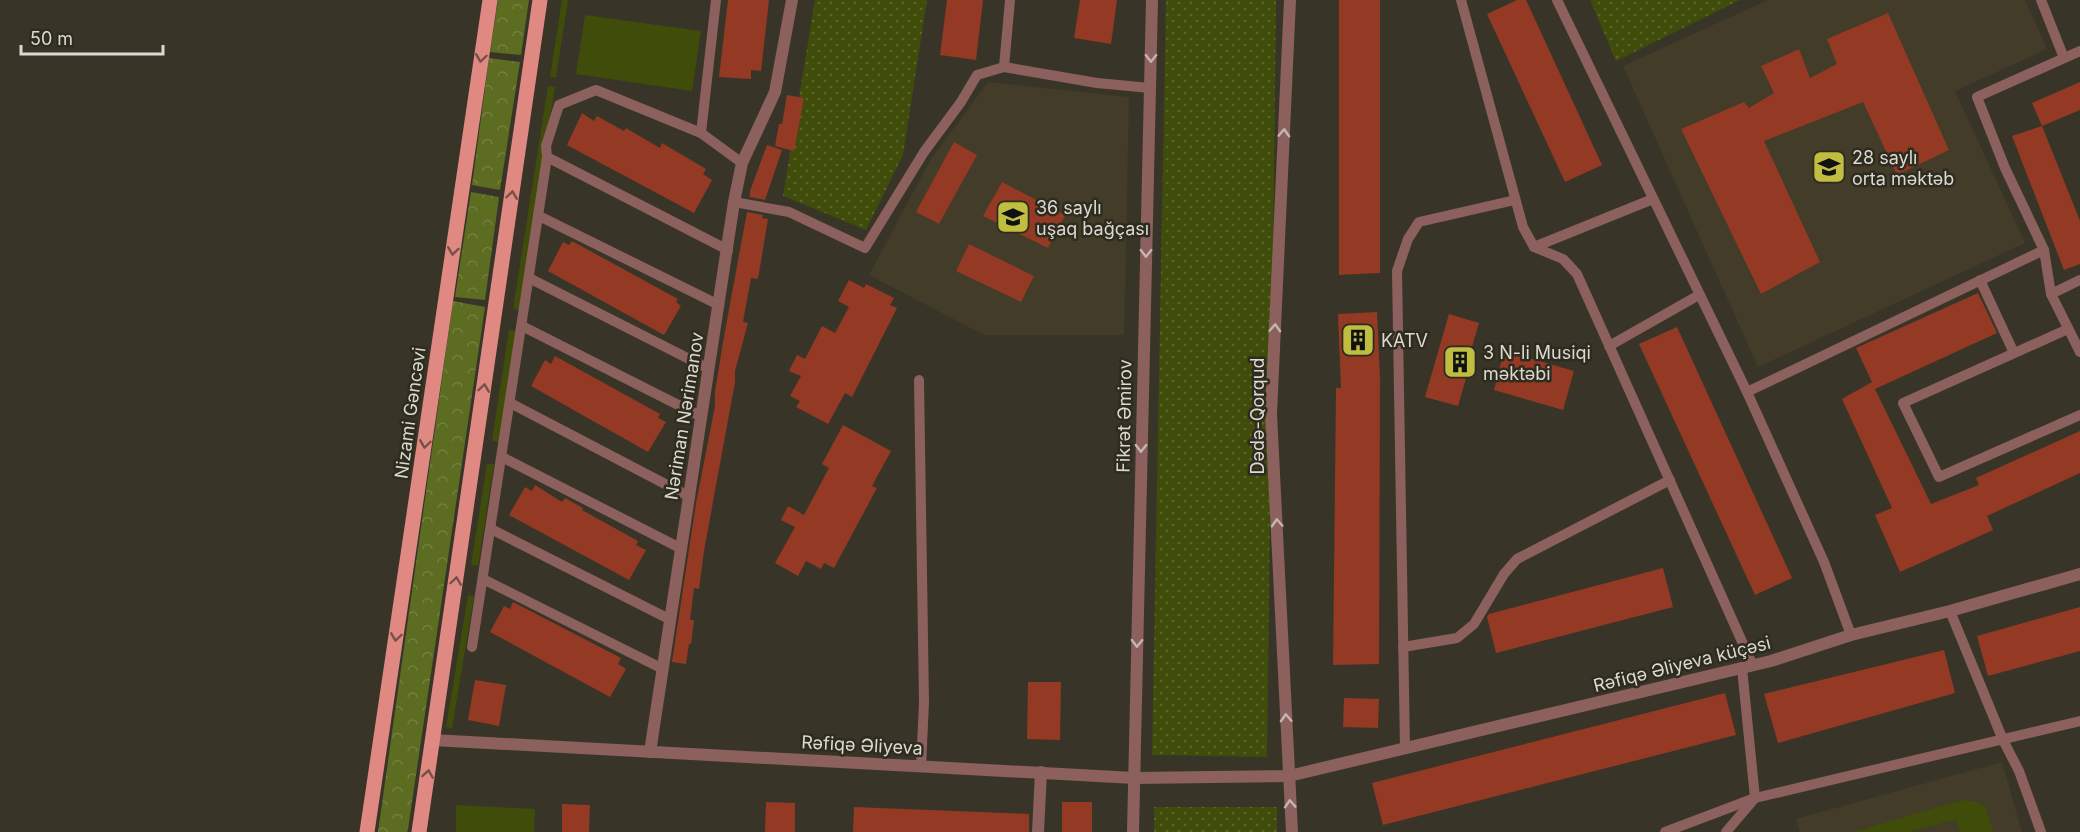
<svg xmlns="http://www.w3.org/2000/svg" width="2080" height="832" font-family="Inter,sans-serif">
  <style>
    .built { fill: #423c29 }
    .green { fill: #3f4c0a }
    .forest { fill: url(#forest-crowns) }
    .park { fill: url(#park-dots) }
    .building { fill: #933924 }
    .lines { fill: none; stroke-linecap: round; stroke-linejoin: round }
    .service { stroke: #8c605d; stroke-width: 10 }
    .minor { stroke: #8c605d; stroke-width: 12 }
    .primary { stroke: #e08983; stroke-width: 15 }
    .oneway { stroke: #755147 }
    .oneway2 { stroke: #c4b5af }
    .labels { text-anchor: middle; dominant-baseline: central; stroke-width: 5; stroke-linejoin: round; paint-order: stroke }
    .poi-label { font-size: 18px; fill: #dcd9d2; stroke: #2e2b1f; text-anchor: start }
    .street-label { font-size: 18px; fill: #dcd9d2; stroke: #2e2b1f }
  </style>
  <defs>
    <pattern id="forest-crowns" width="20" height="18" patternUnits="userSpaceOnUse" patternTransform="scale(1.5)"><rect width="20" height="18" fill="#5c6c21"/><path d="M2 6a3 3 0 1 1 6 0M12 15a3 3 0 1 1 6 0" fill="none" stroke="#738040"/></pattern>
    <pattern id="park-dots" width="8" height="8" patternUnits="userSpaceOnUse" patternTransform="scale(1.5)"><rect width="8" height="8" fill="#3f4c0a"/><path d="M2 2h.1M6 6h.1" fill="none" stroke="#5a652d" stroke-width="1.8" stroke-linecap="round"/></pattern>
  </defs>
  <rect width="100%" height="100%" fill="#383528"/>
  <!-- built -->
  <g class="built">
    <polygon points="1768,0 2025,0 2047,49 1955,91 2025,243 1758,367 1623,66"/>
    <polygon points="988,82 1129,97 1124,335 984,335 869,275 931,159"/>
    <polygon points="2002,762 2022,832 1800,832 1796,819"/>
  </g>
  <!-- green -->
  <g class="green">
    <polygon points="562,0 568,0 556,77 550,77"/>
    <polygon points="585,15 701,31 692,91 576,74"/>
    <polygon points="548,86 555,87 520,310 513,309"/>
    <polygon points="509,330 517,331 499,442 492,441"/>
    <polygon points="487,464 494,464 478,566 471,565"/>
    <polygon points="468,595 474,596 452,728 446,727"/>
    <polygon points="1962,800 1977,802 1986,807 1993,832 1960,832 1956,819 1909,832 1853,832"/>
    <polygon points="456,805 535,809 534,832 456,832"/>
  </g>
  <!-- forest -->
  <g class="forest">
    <polygon points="498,0 529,0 521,55 490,52"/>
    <polygon points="489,58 520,62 500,190 472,185"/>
    <polygon points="471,192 499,197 485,300 455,297"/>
    <polygon points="453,301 485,307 408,829 407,832 378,832"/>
  </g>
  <!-- park -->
  <g class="park">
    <polygon points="815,0 927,0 903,155 866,230 783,196"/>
    <polygon points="1166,0 1276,0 1267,757 1152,755"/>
    <polygon points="1590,0 1740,0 1616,61"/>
    <rect x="1154" y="807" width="123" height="25"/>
  </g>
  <!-- building -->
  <g class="building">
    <polygon points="728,0 769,0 761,71 751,70 751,79 719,77"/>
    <polygon points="947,0 983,0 976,60 940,55"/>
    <polygon points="1080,0 1117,0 1111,44 1074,38"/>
    <polygon points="1339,0 1380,0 1380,273 1339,275"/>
    <polygon points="1517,0 1526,0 1602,165 1565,182 1487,14"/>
    <polygon points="1888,13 1949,150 1897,175 1863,102 1764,141 1820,262 1761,294 1681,129 1744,102 1749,108 1774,93 1761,66 1799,49 1810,78 1837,64 1827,39"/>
    <polygon points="2080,82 2080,110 2042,126 2032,103"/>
    <polygon points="787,95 804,98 794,151 775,146 779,124 782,124"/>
    <polygon points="582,113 594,121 597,116 624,131 626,128 660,148 662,143 706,169 703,174 712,180 694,213 567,145"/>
    <polygon points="2042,126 2080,221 2080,264 2064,270 2012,136"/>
    <polygon points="954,142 977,155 939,224 916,212"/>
    <polygon points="767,145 782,150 765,200 750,197 750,191"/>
    <polygon points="1002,182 1065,215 1048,248 983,216"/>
    <polygon points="747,212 763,215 762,218 768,219 758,279 751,278 743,322 748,323 735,371 735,382 704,551 699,589 694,588 690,620 694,620 691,644 689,644 686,664 672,662 696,503 715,406 715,392 723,342"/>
    <polygon points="572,241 678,299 676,302 681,306 664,335 548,271 563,242 569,245"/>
    <polygon points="969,244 1034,276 1021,302 956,271"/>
    <polygon points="849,280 864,288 866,284 894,298 890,305 897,308 852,397 845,393 828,424 796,407 800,401 790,396 801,376 789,371 797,355 805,359 822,326 835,333 849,307 838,301"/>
    <polygon points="1978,293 1997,333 1875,389 1931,504 1979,485 1976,478 2080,431 2080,473 1987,516 1993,530 1900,572 1875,515 1892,508 1842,399 1872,382 1856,348"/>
    <polygon points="1377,312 1380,378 1379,664 1333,665 1336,388 1341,388 1338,314"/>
    <polygon points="1449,314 1479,323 1469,357 1472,358 1458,406 1425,397"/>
    <polygon points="1677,327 1792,578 1755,595 1639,344"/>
    <polygon points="1504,351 1574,371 1563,410 1494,390"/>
    <polygon points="555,356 660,414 658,418 666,422 648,452 531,386 545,360 551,364"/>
    <polygon points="843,425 891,451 872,486 877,488 834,568 824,563 821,569 806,561 798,576 775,563 795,527 781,520 788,506 804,515 829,468 822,464"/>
    <polygon points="535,485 562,502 565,498 583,508 582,510 638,541 636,545 646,550 629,580 509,515 525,487 532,491"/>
    <polygon points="1663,568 1673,607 1496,653 1487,617 1489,614"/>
    <polygon points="513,602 621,658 618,664 626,669 610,697 490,632 504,606 510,609"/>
    <polygon points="2080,607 2080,651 1988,676 1977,636"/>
    <polygon points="1944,650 1955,693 1778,743 1764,694"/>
    <polygon points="475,680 506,685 499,726 468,720"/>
    <polygon points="1028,682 1061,682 1060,740 1027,739"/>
    <polygon points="1725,693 1736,735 1383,825 1372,783"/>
    <polygon points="1344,698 1379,699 1378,728 1343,727"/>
    <polygon points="766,802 795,803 795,832 765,832"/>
    <rect x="1062" y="802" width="30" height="30"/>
    <polygon points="562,804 590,805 589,832 562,832"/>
    <polygon points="854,807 1029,814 1029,832 853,832"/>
  </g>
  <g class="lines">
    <!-- service -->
    <g class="service">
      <polyline points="1010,0 1004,67 1097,83 1150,88"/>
      <polyline points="1461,0 1523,227 1534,247 1563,259 1577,274 1753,666"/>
      <polyline points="1557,0 1747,392 1824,562 1851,635"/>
      <polyline points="2041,0 2064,58"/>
      <polyline points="2080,51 1977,97 2005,168 2044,250 2051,294 2080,352"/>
      <polyline points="701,133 716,0"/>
      <polyline points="734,202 789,212 865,248 924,152 961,102 977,75 1004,67"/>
      <polyline points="539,216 719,305"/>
      <polyline points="1534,247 1653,199"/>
      <polyline points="728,250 547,157 546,146 559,105 596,90 701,133 742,163"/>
      <polyline points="529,278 709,369"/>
      <polyline points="1980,280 2014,353"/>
      <polyline points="2051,294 2080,280"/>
      <polyline points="522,326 702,417"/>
      <polyline points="2068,329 1903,403 1939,477 2080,415"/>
      <polyline points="1609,346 1699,295"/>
      <polyline points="919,380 924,702 921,767"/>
      <polyline points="1747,392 2044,250"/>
      <polyline points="510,403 690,497"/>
      <polyline points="502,457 682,549"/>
      <polyline points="491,529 671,620"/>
      <polyline points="483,579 663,669"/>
      <polyline points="1950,611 2003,740 2019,771 2041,832"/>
      <polyline points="472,647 547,157"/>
      <polyline points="1403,647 1457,638 1474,624 1504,574 1517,559 1670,480"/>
      <polyline points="1405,749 1397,271 1408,239 1419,222 1515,200"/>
      <polyline points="1665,832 1755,798 2080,721"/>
      <polyline points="1726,832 1755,798 1742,668"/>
    </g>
    <!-- minor -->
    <g class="minor">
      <polyline points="1290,0 1271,414 1292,832"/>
      <polyline points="433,740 1134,778 1289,776 1771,661 1851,635 1950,611 2080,574"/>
      <polyline points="650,752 734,202 742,163 775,92 792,0"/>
      <polyline points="1038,832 1041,772"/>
      <polyline points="1133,832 1152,0"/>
    </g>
    <!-- primary -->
    <g class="primary">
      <polyline points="367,832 490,0"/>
      <polyline points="419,832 540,0"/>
    </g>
  </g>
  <!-- one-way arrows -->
  <defs><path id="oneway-chevron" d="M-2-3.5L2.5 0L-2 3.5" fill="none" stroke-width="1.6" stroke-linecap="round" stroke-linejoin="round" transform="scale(1.5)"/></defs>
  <g class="oneway">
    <use href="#oneway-chevron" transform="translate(481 58) rotate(98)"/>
    <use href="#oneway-chevron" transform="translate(512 195) rotate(-82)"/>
    <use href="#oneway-chevron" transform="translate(453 251) rotate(98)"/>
    <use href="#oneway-chevron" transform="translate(484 388) rotate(-82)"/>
    <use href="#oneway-chevron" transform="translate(425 444) rotate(98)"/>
    <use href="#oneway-chevron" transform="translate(456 581) rotate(-82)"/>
    <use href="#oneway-chevron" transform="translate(396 637) rotate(98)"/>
    <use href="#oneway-chevron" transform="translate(428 774) rotate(-81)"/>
  </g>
  <g class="oneway2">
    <use href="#oneway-chevron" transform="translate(1151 58) rotate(91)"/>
    <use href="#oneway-chevron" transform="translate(1284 133) rotate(-87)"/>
    <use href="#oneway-chevron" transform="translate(1146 253) rotate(91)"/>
    <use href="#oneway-chevron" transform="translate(1275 328) rotate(-87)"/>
    <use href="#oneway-chevron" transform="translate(1141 448) rotate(91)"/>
    <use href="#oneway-chevron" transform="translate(1277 523) rotate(-93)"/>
    <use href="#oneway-chevron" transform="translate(1137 643) rotate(91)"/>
    <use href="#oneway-chevron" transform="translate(1286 718) rotate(-93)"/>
    <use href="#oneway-chevron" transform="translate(1290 804) rotate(-94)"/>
  </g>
  <!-- icons -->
  <defs>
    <symbol id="school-square" viewBox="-11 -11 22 22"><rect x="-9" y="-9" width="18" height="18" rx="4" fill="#c0be41" stroke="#2e2b1f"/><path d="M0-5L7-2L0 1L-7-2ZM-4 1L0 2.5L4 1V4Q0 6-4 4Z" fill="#111"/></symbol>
    <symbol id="building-square" viewBox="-11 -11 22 22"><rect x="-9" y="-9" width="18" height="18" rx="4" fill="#c0be41" stroke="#2e2b1f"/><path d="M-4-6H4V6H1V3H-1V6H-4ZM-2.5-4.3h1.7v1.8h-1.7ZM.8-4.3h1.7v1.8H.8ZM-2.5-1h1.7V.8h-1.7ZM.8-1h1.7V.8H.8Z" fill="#111"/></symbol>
  </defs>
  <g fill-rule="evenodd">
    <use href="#school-square" x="1810" y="148" width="38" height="38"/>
    <use href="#school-square" x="994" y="198" width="38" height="38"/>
    <use href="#building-square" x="1339" y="321" width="38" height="38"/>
    <use href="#building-square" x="1441" y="343" width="38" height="38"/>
  </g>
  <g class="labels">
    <!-- poi labels -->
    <g class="poi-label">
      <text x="1852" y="157">28 saylı<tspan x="1852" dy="21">orta məktəb</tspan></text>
      <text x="1036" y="207">36 saylı<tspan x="1036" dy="21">uşaq bağçası</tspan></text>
      <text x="1381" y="340">KATV</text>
      <text x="1483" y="352">3 N-li Musiqi<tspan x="1483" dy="21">məktəbi</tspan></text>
    </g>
    <!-- street labels -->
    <g class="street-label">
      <text transform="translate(410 413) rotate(-82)">Nizami Gəncəvi</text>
      <text transform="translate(684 416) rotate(-81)">Nəriman Nərimanov</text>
      <text transform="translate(1124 416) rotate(-89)">Fikrət Əmirov</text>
      <text transform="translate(1257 416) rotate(-90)">Dədə-Qorqud</text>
      <text transform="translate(1682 664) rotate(-14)">Rəfiqə Əliyeva küçəsi</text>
      <text transform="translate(862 745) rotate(3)">Rəfiqə Əliyeva</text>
    </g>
  </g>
  <!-- scale -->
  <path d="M21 45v9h142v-9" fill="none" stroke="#dcd9d2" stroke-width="3"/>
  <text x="30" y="45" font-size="18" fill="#dcd9d2" stroke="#2e2b1f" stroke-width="4.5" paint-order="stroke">50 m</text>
</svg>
